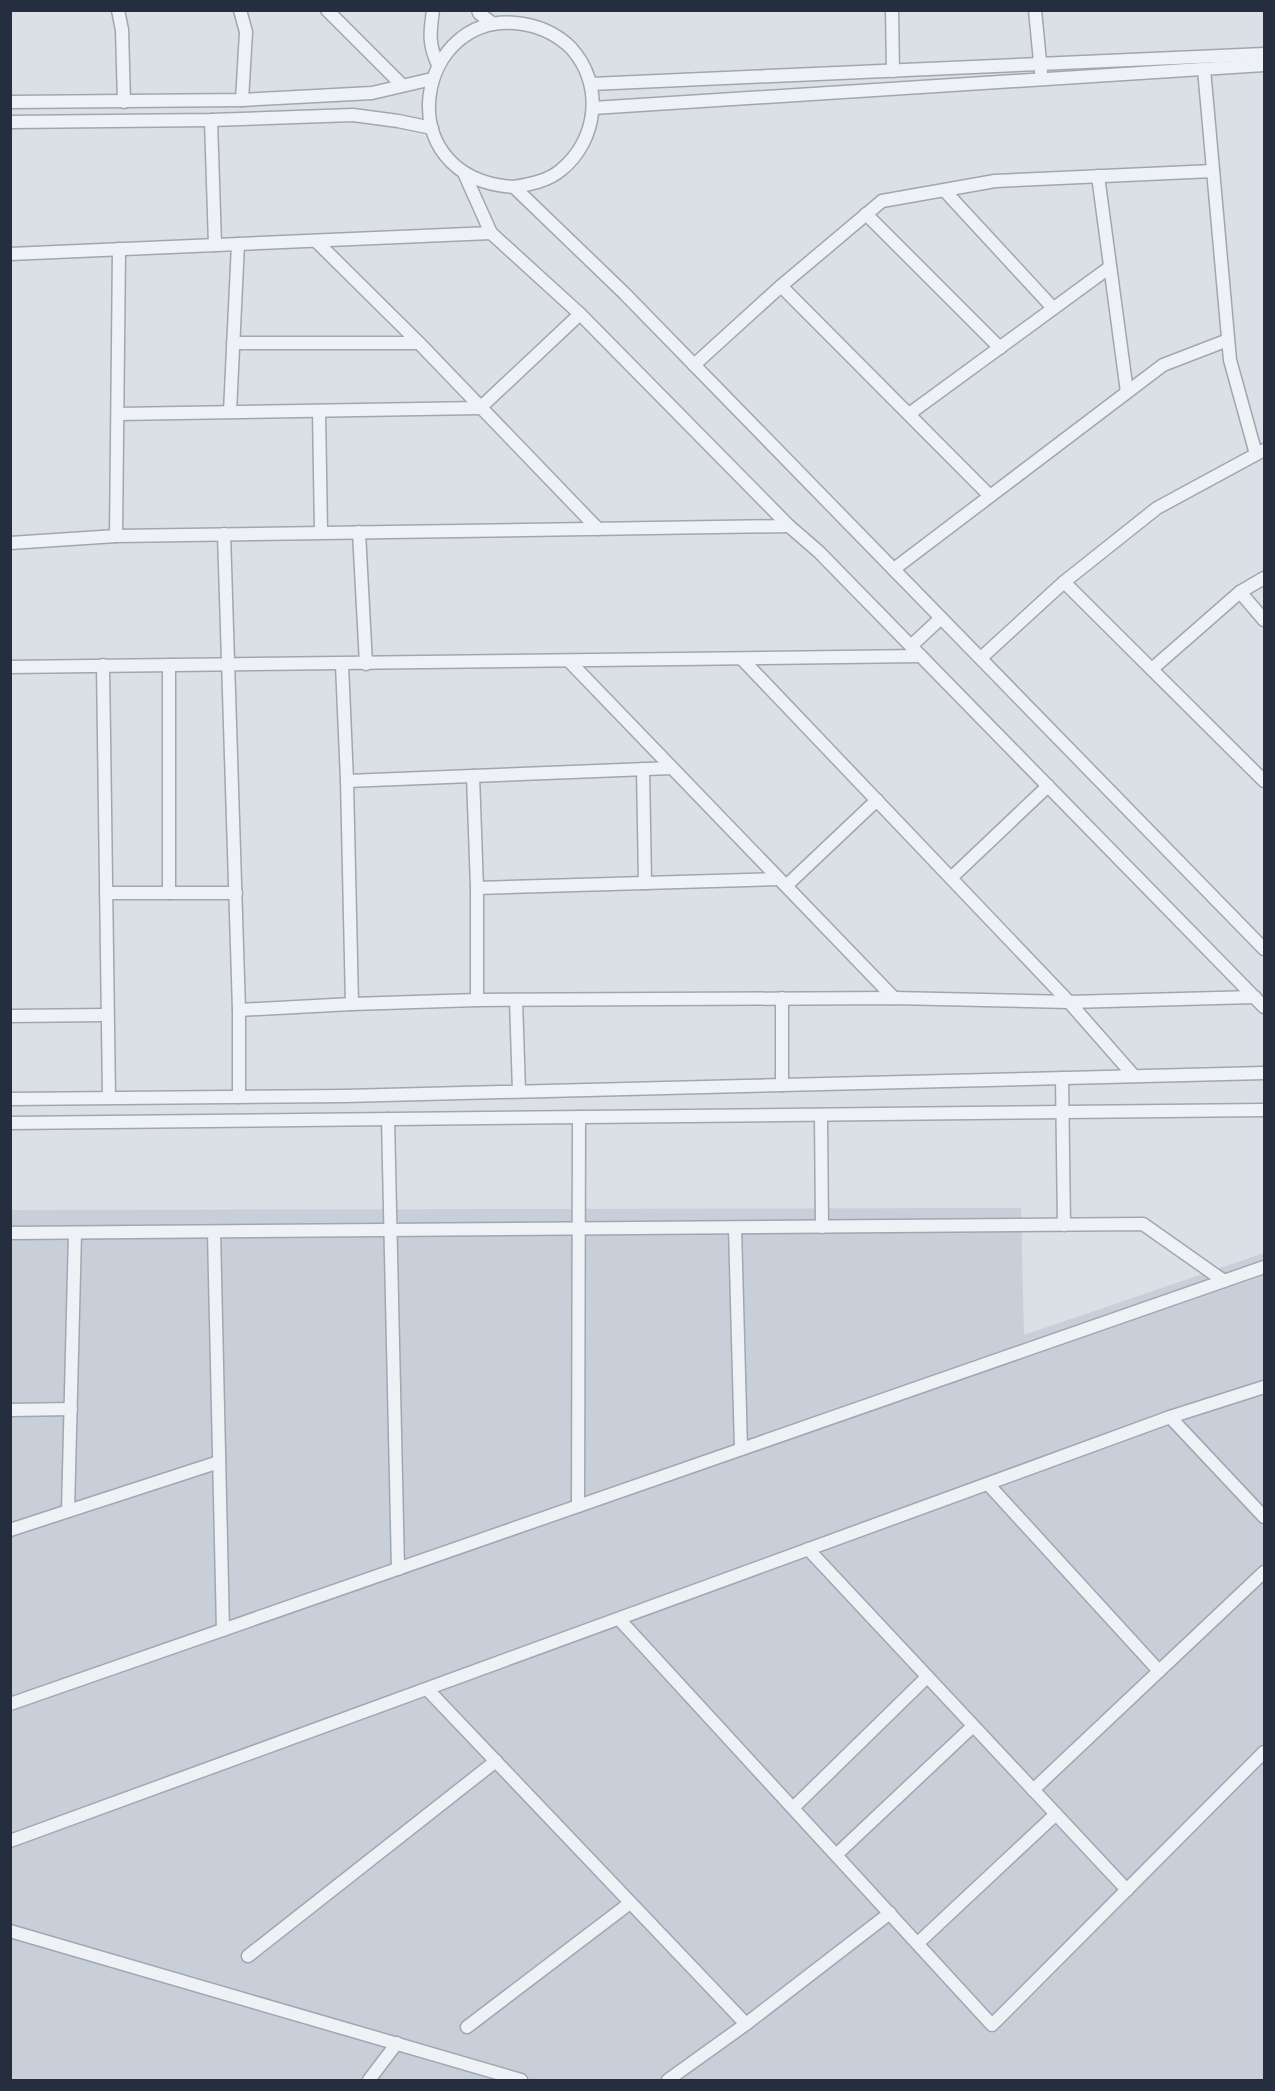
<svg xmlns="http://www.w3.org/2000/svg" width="1275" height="2091" font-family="Ubuntu,sans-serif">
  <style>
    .built { fill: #c9cfd9 }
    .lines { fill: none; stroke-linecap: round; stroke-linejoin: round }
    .street-casing { stroke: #a0a7b1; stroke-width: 15 }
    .street { stroke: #eef1f5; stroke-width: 12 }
  </style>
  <rect width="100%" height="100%" fill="#dbe0e7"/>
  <!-- built -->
  <polygon class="built" points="1021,1208 1024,1335 1264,1253 1264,2080 11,2080 10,1210"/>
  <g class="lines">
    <defs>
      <g id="street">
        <polyline points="118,10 122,30 124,102"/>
        <polyline points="240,10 246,32 242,100"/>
        <polyline points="327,10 402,85"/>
        <path d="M433,10C430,33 428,43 438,65"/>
        <polyline points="478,10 479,13 493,24"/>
        <polyline points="892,10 893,71"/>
        <polyline points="1035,10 1041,72"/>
        <polyline points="1204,69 1230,360 1256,454"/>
        <polyline points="591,84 1264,54"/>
        <polyline points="10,102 242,100 372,93 432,79"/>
        <polyline points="593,108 1264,65"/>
        <polyline points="211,120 215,245"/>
        <polyline points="10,122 211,120 353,115 398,121 432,128"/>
        <polyline points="464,173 491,233 580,314 789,526 819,552 1264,1007"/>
        <polyline points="1098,176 1127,392"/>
        <path d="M514,187C531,184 548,181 561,170C598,140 604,84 571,48C558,35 541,27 523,24C416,6 384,179 514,187L624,293L1264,949"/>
        <polyline points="944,190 1053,308"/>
        <polyline points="866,214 1000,348"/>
        <polyline points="316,241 419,343 598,529"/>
        <polyline points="10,254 491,233"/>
        <polyline points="781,286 990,496"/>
        <polyline points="233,343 419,343"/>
        <polyline points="694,365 781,286 882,201 995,181 1213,171"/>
        <polyline points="319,411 321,532"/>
        <polyline points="230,412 238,244"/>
        <polyline points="118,414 480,408 580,314"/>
        <polyline points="909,414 1110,267"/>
        <polyline points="359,532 366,664"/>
        <polyline points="224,534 239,1010 239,1097"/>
        <polyline points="116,536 119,249"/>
        <polyline points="10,543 116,536 789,526"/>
        <polyline points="894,569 1163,365 1228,340"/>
        <polyline points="1064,582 1264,781"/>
        <polyline points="1240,592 1264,620"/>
        <polyline points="911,646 941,618"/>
        <polyline points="981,658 1064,582 1157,508 1264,450"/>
        <polyline points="742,659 1069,1002 1134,1076"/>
        <polyline points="569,661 894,998"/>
        <polyline points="342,664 347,781 352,1004"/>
        <polyline points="103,665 109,1098"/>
        <polyline points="10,667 921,656"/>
        <polyline points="1152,669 1240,592 1264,578"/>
        <polyline points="643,769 645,883"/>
        <polyline points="473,776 477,888 477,1000"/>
        <polyline points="347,781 672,768"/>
        <polyline points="951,878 1048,786"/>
        <polyline points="786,886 877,800"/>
        <polyline points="477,888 778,879"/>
        <polyline points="106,893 236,893"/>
        <polyline points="169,893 169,665"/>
        <polyline points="782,998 782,1085"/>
        <polyline points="516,1000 519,1091"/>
        <polyline points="239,1010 352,1004 477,1000 894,998 1069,1002 1255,997"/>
        <polyline points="10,1016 107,1015"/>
        <polyline points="1062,1078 1064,1225"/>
        <polyline points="10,1099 345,1096 1264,1073"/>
        <polyline points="821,1115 822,1227"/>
        <polyline points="388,1119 398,1569"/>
        <polyline points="10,1123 1264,1110"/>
        <polyline points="735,1228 741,1449"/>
        <polyline points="214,1232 223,1630"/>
        <polyline points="10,1233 1143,1224 1224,1281"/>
        <polyline points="10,1410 71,1409"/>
        <polyline points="1170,1417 1264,1517"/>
        <polyline points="988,1484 1159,1671"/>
        <polyline points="578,1506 579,1117"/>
        <polyline points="68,1511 75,1233"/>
        <polyline points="10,1530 219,1462"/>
        <polyline points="808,1549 1127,1890"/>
        <polyline points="619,1619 992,2025 1264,1752"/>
        <polyline points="427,1689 746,2024"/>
        <polyline points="10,1704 1264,1267"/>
        <polyline points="1033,1790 1264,1572"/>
        <polyline points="793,1808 927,1677"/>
        <polyline points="10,1841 1170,1417 1264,1387"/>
        <polyline points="836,1855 972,1727"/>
        <polyline points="10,1931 521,2080"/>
        <polyline points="918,1943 1056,1814"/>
        <polyline points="248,1956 496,1761"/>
        <polyline points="467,2027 630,1903"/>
        <polyline points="369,2080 397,2043"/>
        <polyline points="668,2080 746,2024 890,1913"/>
      </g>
    </defs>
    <!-- street casing -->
    <use href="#street" class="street-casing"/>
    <!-- street -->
    <use href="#street" class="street"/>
  </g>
  <!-- border -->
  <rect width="1275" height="2091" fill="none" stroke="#242e3e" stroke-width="24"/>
</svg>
